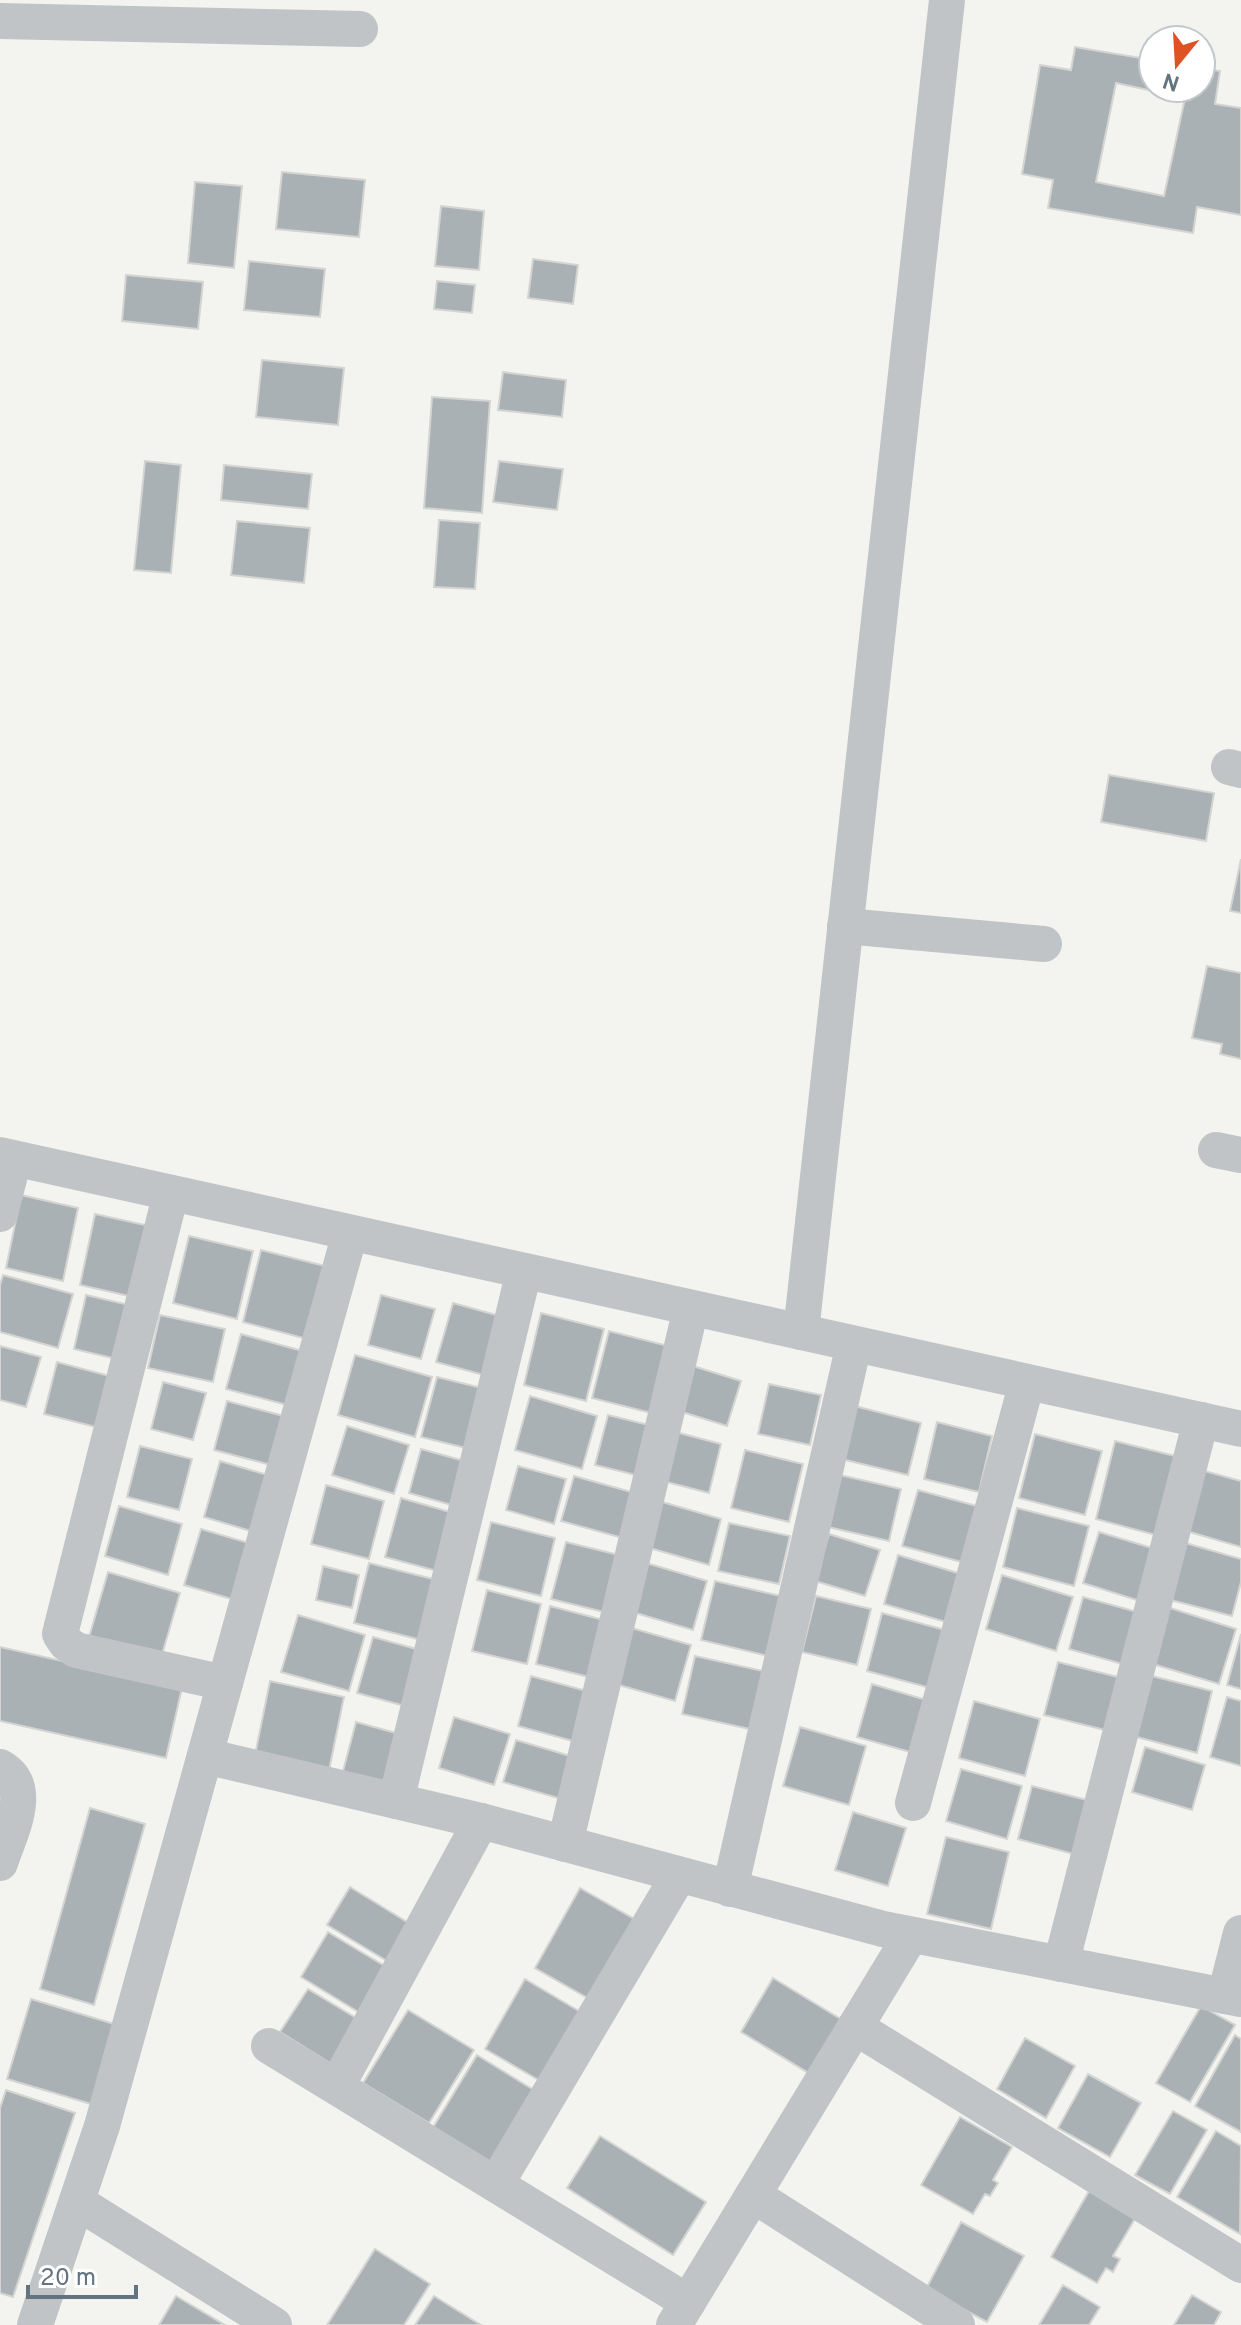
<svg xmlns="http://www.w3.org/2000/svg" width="1241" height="2325" font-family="Overpass,sans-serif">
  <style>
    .building { fill: #aab1b5; stroke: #d4d5d2; stroke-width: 2; fill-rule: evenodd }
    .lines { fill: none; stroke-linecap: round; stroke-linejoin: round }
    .minor { stroke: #c1c4c7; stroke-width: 36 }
  </style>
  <rect width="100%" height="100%" fill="#f3f4ef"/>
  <!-- building -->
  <g class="building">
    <path d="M1075,47L1153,60V88H1201V68L1220,71L1215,104L1241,108V215L1197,207L1193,233L1048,208L1053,180L1022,174L1040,65L1071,70ZM1116,83L1185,98L1164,196L1096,182Z"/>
    <polygon points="282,172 365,180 359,237 276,229"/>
    <polygon points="195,182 242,186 234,268 188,263"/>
    <polygon points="441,206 484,211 479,270 435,266"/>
    <polygon points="533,259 578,265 573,304 528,298"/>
    <polygon points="249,261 325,269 320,317 244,310"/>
    <polygon points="126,275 203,282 198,329 122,321"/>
    <polygon points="437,281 475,285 472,313 434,309"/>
    <polygon points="262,360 344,368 338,425 256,417"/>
    <polygon points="503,372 566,380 562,417 498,410"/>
    <polygon points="432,397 490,401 482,513 424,508"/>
    <polygon points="145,461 181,465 171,573 134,570"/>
    <polygon points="499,461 563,469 557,510 493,502"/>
    <polygon points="224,465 312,474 308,509 221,500"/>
    <polygon points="439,520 480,523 475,589 434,587"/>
    <polygon points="237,521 310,528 304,583 231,575"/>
    <polygon points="1109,775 1214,793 1206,841 1101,822"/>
    <polygon points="1241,859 1241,913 1230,911"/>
    <polygon points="1207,966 1241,973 1241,1059 1220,1054 1222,1044 1192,1038"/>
    <polygon points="21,1195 78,1208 63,1281 6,1268"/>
    <polygon points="95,1214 154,1227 138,1298 80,1285"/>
    <polygon points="189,1236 253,1251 237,1319 173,1303"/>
    <polygon points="261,1250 325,1266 307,1339 243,1322"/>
    <polygon points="3,1275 73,1294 58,1348 0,1332 0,1285"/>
    <polygon points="86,1295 138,1307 125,1361 74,1349"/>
    <polygon points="381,1295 435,1309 421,1359 368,1345"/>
    <polygon points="453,1303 507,1318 491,1377 436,1362"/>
    <polygon points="541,1313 604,1329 586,1401 524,1385"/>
    <polygon points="160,1315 225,1329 213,1382 148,1368"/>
    <polygon points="609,1331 676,1348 659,1415 592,1398"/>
    <polygon points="241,1334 306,1352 291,1406 226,1389"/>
    <polygon points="0,1346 41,1357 26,1407 0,1400"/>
    <polygon points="355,1355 432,1377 415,1437 338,1415"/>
    <polygon points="57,1362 113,1377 100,1428 44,1414"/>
    <polygon points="693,1366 741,1381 727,1426 679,1411"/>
    <polygon points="437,1377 494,1391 478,1451 421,1437"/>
    <polygon points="163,1382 206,1393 193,1440 151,1429"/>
    <polygon points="769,1384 821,1395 810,1445 758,1434"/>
    <polygon points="530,1396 597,1416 582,1469 515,1450"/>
    <polygon points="227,1401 295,1419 282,1468 214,1450"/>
    <polygon points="855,1406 921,1423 908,1475 841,1459"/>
    <polygon points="608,1415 661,1428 648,1478 595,1465"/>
    <polygon points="937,1422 992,1436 979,1492 924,1479"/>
    <polygon points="347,1426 409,1445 394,1494 332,1475"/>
    <polygon points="668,1430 721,1444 709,1493 655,1479"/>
    <polygon points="1035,1434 1102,1451 1085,1515 1019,1498"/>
    <polygon points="1115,1441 1183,1458 1163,1537 1096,1519"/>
    <polygon points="140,1446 192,1459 179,1510 127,1497"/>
    <polygon points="421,1449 468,1462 455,1506 409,1493"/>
    <polygon points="745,1450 803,1464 789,1522 731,1508"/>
    <polygon points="220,1461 281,1479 264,1535 204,1517"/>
    <polygon points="518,1466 566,1479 554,1524 506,1510"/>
    <polygon points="1201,1470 1241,1481 1241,1547 1183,1530"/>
    <polygon points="840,1475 901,1489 889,1541 828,1527"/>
    <polygon points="574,1476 642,1495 630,1540 561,1521"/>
    <polygon points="326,1485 384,1501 369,1559 311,1544"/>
    <polygon points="918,1490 984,1508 969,1564 902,1546"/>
    <polygon points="401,1498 464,1516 448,1574 385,1557"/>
    <polygon points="652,1499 721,1519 709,1565 639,1545"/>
    <polygon points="119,1506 182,1524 168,1575 105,1556"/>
    <polygon points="1017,1508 1089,1526 1074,1586 1003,1567"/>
    <polygon points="491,1522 555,1538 541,1596 477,1580"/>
    <polygon points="729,1523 790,1536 779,1584 718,1571"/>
    <polygon points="201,1529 262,1547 245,1603 184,1585"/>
    <polygon points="1099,1532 1162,1551 1146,1603 1083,1583"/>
    <polygon points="829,1534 880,1550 865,1596 815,1581"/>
    <polygon points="566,1542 627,1557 612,1614 551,1599"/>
    <polygon points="1182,1542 1241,1559 1241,1582 1232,1616 1167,1599"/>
    <polygon points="898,1555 961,1574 946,1622 884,1604"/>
    <polygon points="643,1562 707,1581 693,1630 629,1611"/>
    <polygon points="369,1563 441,1581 425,1641 354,1623"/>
    <polygon points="323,1566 359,1575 352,1608 316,1600"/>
    <polygon points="108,1572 180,1593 159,1665 87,1644"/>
    <polygon points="1002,1575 1073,1597 1056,1651 986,1629"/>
    <polygon points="715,1581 781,1596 768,1656 701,1640"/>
    <polygon points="487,1590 541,1604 527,1664 472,1651"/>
    <polygon points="816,1596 871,1609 857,1665 802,1652"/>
    <polygon points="1083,1597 1141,1613 1126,1665 1069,1649"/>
    <polygon points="550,1606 615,1623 601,1680 536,1664"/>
    <polygon points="1164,1606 1236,1629 1219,1684 1146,1662"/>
    <polygon points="882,1613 949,1631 934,1689 867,1671"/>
    <polygon points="298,1615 365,1635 349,1691 281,1672"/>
    <polygon points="628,1627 691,1645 675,1701 612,1683"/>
    <polygon points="1241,1634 1241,1689 1227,1685"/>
    <polygon points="373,1637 431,1653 416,1709 357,1693"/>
    <polygon points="0,1647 182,1688 166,1758 0,1721"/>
    <polygon points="695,1656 767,1672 754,1730 682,1714"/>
    <polygon points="1058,1662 1130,1680 1117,1733 1044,1715"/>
    <polygon points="1148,1675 1212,1691 1197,1753 1133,1736"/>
    <polygon points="531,1676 594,1693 580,1743 518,1726"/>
    <polygon points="270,1681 344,1697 327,1780 253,1765"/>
    <polygon points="872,1684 933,1702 917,1754 857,1737"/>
    <polygon points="1227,1697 1241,1701 1241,1766 1210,1757"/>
    <polygon points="974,1701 1040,1719 1025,1776 959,1758"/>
    <polygon points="454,1717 510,1734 494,1785 439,1768"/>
    <polygon points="356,1722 403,1735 389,1787 342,1775"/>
    <polygon points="800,1727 866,1746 849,1805 783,1786"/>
    <polygon points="516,1740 577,1758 565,1800 503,1782"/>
    <polygon points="1145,1747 1205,1765 1192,1810 1132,1792"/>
    <polygon points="961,1769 1022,1786 1007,1839 946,1821"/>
    <polygon points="1032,1786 1095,1802 1081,1856 1018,1839"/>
    <polygon points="90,1808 145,1824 94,2005 40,1989"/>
    <polygon points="853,1812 906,1828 888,1886 835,1870"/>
    <polygon points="946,1837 1009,1852 991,1929 927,1914"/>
    <polygon points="350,1887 420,1930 397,1967 327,1925"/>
    <polygon points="580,1888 643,1924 598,2004 535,1968"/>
    <polygon points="328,1932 393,1971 365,2016 301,1977"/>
    <polygon points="773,1978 849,2024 817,2078 741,2032"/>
    <polygon points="525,1979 589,2017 549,2086 485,2049"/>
    <polygon points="308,1989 366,2024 338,2068 280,2032"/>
    <polygon points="31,1999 124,2027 101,2107 7,2079"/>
    <polygon points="1201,2006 1235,2025 1190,2102 1156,2083"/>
    <polygon points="408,2010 474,2050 429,2123 363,2083"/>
    <polygon points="1235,2035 1241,2039 1241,2132 1195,2106"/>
    <polygon points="1025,2038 1075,2066 1046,2118 997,2089"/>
    <polygon points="477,2055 545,2097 500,2170 432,2129"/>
    <polygon points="1088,2074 1141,2103 1110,2157 1058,2128"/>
    <polygon points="6,2090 75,2113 13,2297 0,2293 0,2108"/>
    <polygon points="1173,2111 1207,2130 1170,2194 1135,2175"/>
    <polygon points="960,2117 1012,2147 993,2180 998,2183 990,2196 985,2194 973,2214 921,2185"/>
    <polygon points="1216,2131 1241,2146 1240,2234 1177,2197"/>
    <polygon points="600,2136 706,2202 673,2255 567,2188"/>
    <polygon points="1089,2191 1136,2217 1113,2256 1120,2259 1113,2272 1106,2268 1097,2283 1051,2257"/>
    <polygon points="961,2222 1024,2256 987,2322 926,2289"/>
    <polygon points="375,2249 430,2284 404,2325 327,2325"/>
    <polygon points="1063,2285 1100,2307 1089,2325 1039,2325"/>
    <polygon points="1192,2295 1221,2312 1214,2325 1174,2325"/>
    <polygon points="176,2296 225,2325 159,2325"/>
    <polygon points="434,2296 481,2325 415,2325"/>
  </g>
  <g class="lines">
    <!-- minor -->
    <g class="minor">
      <polyline points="0,21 360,29"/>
      <polyline points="1229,767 1241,770"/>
      <polyline points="845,926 1044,944"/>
      <polyline points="1216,1150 1241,1155"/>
      <polyline points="0,1155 1241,1429"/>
      <polyline points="171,1193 60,1634 66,1643 76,1650 225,1683"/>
      <polyline points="0,1214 14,1159"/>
      <polyline points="801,1332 947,0"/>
      <polyline points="205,1756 481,1821 883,1929 1241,1999"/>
      <path d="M0,1767C36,1787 9,1834 0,1863"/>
      <polyline points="396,1801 524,1271"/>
      <polyline points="913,1803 1027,1382"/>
      <polyline points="565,1844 691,1308"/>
      <polyline points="730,1889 854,1344"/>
      <polyline points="1061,1964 1201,1420"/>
      <polyline points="1225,1996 1241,1933"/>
      <polyline points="855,2027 1241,2265"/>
      <polyline points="269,2046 688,2302"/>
      <polyline points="337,2086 481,1821"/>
      <polyline points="496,2184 679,1875"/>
      <polyline points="753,2195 957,2325"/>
      <polyline points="77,2202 274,2325"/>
      <polyline points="35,2325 102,2126 350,1233"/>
      <polyline points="674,2325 911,1935"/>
    </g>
  </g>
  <!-- north arrow -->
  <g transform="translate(1177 64) rotate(198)"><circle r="38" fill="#ffffff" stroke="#c1c7cc" stroke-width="2"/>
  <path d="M0-6L14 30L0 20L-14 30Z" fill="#df5224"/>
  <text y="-12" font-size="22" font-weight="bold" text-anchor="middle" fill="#637380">N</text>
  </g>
  <!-- scale -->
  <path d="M28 2285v12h108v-12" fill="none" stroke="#637380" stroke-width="4"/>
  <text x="40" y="2285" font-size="24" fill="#637380" stroke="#ffffff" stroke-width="6" paint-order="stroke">20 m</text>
</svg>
